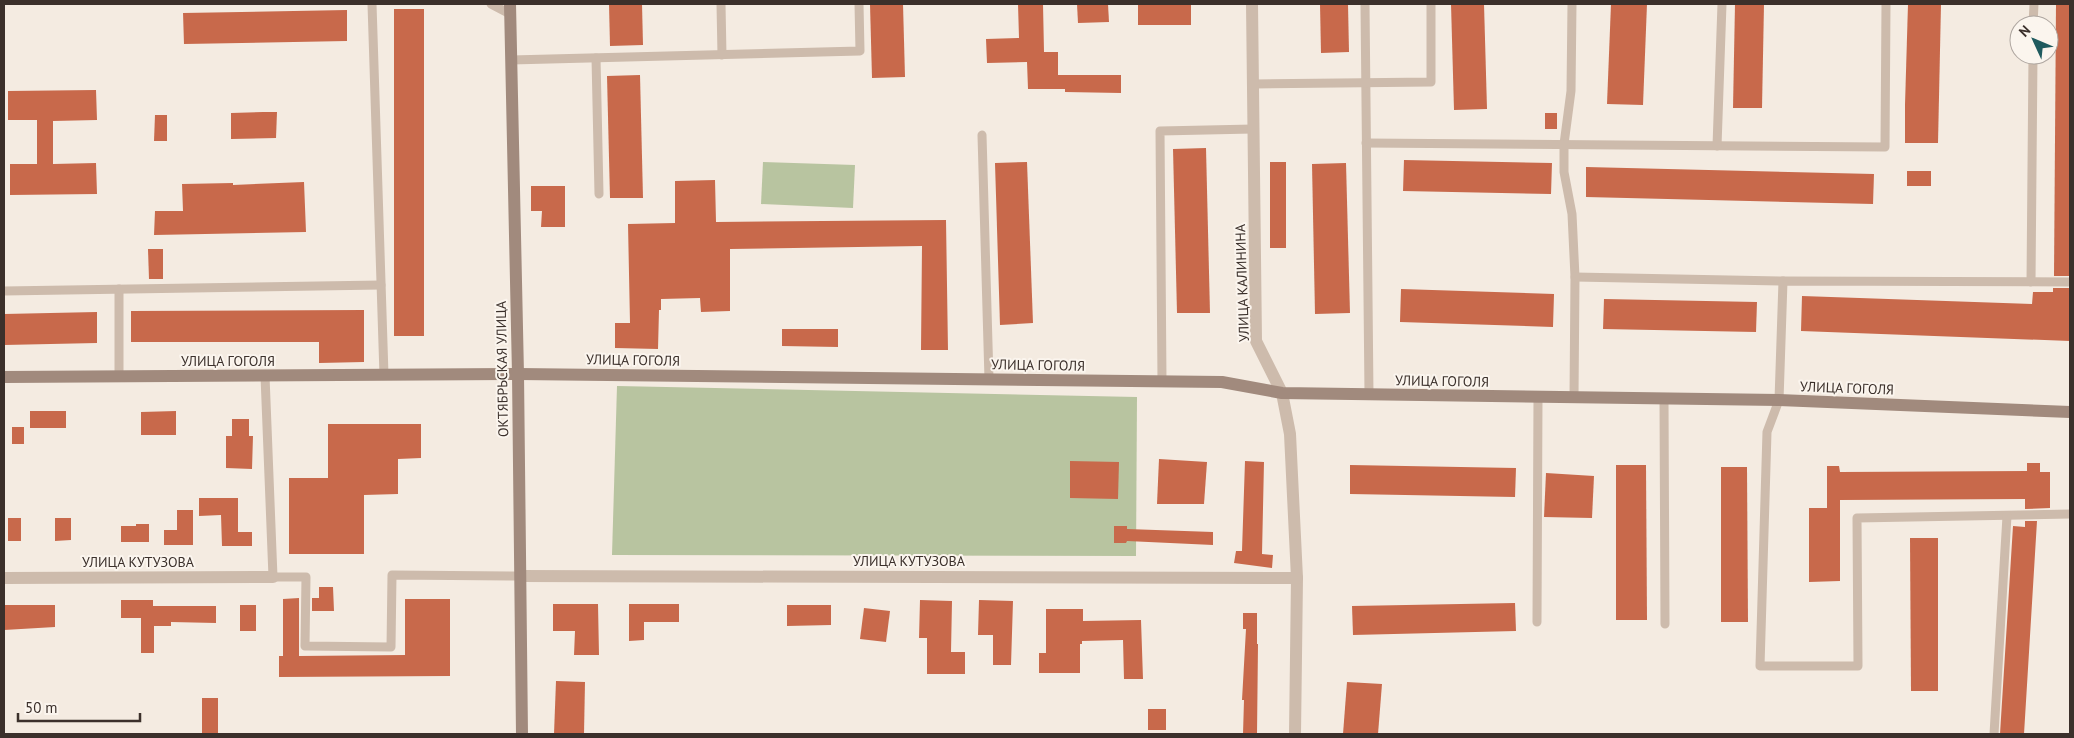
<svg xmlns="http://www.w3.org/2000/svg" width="2074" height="738" font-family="'PT Sans',sans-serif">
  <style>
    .green { fill: #b8c4a0 }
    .building { fill: #c8694b }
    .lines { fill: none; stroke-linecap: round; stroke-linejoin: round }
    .lane { stroke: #cdbbac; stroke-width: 9 }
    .street { stroke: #cdbbac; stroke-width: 12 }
    .secondary { stroke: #a18a7d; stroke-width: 12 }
    .labels { text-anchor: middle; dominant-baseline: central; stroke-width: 4; stroke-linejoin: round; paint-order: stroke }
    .street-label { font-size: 14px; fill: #3b302b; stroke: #fbf5ee }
  </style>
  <rect width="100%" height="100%" fill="#f4ebe1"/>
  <!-- green -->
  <g class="green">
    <polygon points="763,162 855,165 853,208 761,204"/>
    <polygon points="617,386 1137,397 1136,556 612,555"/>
  </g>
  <!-- building -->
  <g class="building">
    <polygon points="609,4 642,4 643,45 610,46"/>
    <polygon points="870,4 903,4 905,77 872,78"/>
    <polygon points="1018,4 1043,4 1044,52 1058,52 1058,75 1121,75 1121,93 1065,92 1065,89 1028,89 1027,62 987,63 986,39 1019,38"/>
    <polygon points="1077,4 1108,4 1109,22 1078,23"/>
    <rect x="1138" y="4" width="53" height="21"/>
    <polygon points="1320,4 1348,4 1349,52 1321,53"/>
    <polygon points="1451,4 1484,4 1487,109 1454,110"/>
    <polygon points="1611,4 1647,4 1643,105 1607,104"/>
    <polygon points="1735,4 1764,4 1762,108 1733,108"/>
    <polygon points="1908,4 1941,4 1938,143 1905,143 1905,105"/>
    <polygon points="2056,4 2070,4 2070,276 2054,276"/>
    <rect x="394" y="9" width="30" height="327"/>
    <polygon points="347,10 347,41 184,44 183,13"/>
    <polygon points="640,75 643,198 610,198 607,76"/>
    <polygon points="96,90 97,120 53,121 53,164 96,163 97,194 10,195 10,164 37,164 37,120 8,120 8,91"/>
    <polygon points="263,112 277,112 276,138 231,139 231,113"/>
    <rect x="1545" y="113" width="12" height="16"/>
    <polygon points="155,115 167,115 167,141 154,141"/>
    <polygon points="1206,148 1210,313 1177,313 1173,149"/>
    <polygon points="1404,160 1552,163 1551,194 1403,191"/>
    <polygon points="1027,162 1033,323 1000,325 995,163"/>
    <rect x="1270" y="162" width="16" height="86"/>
    <polygon points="1346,163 1350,313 1315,314 1312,164"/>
    <polygon points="1586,167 1874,174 1873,204 1586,197"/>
    <rect x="1907" y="171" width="24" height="15"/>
    <polygon points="715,180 716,222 946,220 948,350 921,350 922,246 730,249 730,311 701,312 700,298 661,299 661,310 659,310 658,349 615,348 615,323 630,323 628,224 675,223 675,181"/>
    <polygon points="304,182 306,232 154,235 155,211 183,211 182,184 233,183 233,185"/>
    <polygon points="531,186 565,186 565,227 541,227 542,211 531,211"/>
    <polygon points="148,249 163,249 163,279 149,279"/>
    <polygon points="2053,288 2070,288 2070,341 1801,331 1802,296 2032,304 2033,292 2053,292"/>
    <polygon points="1401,289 1554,294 1553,327 1400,322"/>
    <polygon points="1604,299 1757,302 1756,332 1603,329"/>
    <polygon points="364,310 364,362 319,363 319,342 131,342 131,311"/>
    <polygon points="97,312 97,343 4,345 4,314"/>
    <polygon points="782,329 838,329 838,347 782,346"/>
    <rect x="30" y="411" width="36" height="17"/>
    <polygon points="176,411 176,435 141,435 141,412"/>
    <polygon points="232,419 249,419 249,436 253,436 252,469 226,468 226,436 232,436"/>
    <polygon points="328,424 421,424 421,458 398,459 398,494 364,495 364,554 289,554 289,478 328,478"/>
    <rect x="12" y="427" width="12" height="17"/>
    <polygon points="1159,459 1207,462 1204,504 1157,504"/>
    <polygon points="1070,461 1119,462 1118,499 1070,498"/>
    <polygon points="1245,461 1264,462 1262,554 1273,555 1272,568 1234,563 1236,551 1242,551"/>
    <polygon points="2027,463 2040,463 2040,472 2050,472 2050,508 2025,509 2025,499 1840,500 1840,581 1809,582 1809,508 1827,508 1827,466 1839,466 1840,472 2027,471"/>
    <polygon points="1350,465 1516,468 1515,497 1350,494"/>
    <polygon points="1616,465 1646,465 1647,620 1616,620"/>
    <polygon points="1721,467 1747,467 1748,622 1721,622"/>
    <polygon points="1546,473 1594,476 1592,518 1544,517"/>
    <polygon points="199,498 238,498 238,532 252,532 252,546 222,546 221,515 199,516"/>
    <polygon points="177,510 193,510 193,545 164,545 164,530 177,530"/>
    <rect x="8" y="518" width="13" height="23"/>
    <polygon points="55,518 71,518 71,540 55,541"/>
    <polygon points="2025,521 2037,521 2024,734 2000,734 2013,526 2025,527"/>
    <polygon points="136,524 149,524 149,542 121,542 121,526 136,526"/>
    <polygon points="1114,526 1127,526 1127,529 1213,532 1213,545 1127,541 1126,543 1114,543"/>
    <polygon points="1910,538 1938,538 1938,691 1911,691"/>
    <polygon points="319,587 333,587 334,611 312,611 312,598 319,598"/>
    <polygon points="299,598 299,656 405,655 405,599 450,599 450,676 279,677 279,656 283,656 283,599"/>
    <polygon points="121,600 153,600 153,606 216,606 216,623 171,622 171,626 154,626 154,653 141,653 141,618 121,618"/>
    <polygon points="920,600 952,601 951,652 965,652 965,674 927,674 927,638 919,638"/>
    <polygon points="979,600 1013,601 1011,665 993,665 993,635 978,635"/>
    <polygon points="1515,603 1516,631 1353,635 1352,606"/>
    <polygon points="553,604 598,604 599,655 574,655 575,631 553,631"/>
    <polygon points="629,604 679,604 679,622 644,622 644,640 629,641"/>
    <polygon points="4,605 55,605 55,627 4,630"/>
    <rect x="240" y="605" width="16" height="26"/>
    <polygon points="787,605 831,605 831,625 787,626"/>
    <polygon points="864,608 890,611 886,642 860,639"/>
    <polygon points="1046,609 1083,609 1083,621 1141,620 1143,679 1124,679 1123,640 1082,641 1082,644 1080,644 1080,673 1039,673 1039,653 1046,653"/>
    <polygon points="1243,613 1257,613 1257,644 1258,644 1257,734 1243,734 1244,700 1242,700 1246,629 1243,629"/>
    <polygon points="556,681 585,682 584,734 554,734"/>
    <polygon points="1347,682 1382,684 1378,734 1343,734"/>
    <rect x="202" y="698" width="16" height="36"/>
    <rect x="1148" y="709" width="18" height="21"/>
  </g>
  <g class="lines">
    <!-- lane -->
    <g class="lane">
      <polyline points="372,4 384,375"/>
      <polyline points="491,4 510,14"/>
      <polyline points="721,4 722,55"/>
      <polyline points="1365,4 1369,394"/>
      <polyline points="1572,4 1571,91 1564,144 1564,172 1572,214 1575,277 1574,397"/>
      <polyline points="2033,25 2034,4"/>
      <polyline points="596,58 599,194"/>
      <polyline points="511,60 860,51 859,4"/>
      <polyline points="1253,84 1431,82 1431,4"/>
      <polyline points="982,135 989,379"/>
      <polyline points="1366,143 1885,147 1886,4"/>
      <polyline points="1717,146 1722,4"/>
      <polyline points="1575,277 1783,281"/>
      <polyline points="2031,282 2033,55"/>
      <polyline points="2070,282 1783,281 1779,400 1767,432 1760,666 1858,666 1857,518 2070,514"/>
      <polyline points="119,289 119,376"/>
      <polyline points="4,291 381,285"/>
      <polyline points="265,376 273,577 306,577 305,646 391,647 392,575 520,576"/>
      <polyline points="1162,381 1160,131 1253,129"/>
      <polyline points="1664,399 1665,624"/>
      <polyline points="1537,622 1538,397"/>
      <polyline points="1994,734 2007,516"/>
    </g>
    <!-- street -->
    <g class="street">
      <polyline points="1252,4 1256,341 1282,393 1290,434 1297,578 1295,734"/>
      <polyline points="520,576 1297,578"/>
      <polyline points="4,578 273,577"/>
    </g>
    <!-- secondary -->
    <g class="secondary">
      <polyline points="510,4 518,374 522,734"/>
      <polyline points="4,377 518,374 1222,382 1282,393 1779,400 2070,412"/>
    </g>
  </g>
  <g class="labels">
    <!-- street labels -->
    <g class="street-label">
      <text transform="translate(1242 283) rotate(-92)">УЛИЦА КАЛИНИНА</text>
      <text transform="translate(633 360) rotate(1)">УЛИЦА ГОГОЛЯ</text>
      <text x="228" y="361">УЛИЦА ГОГОЛЯ</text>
      <text transform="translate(1038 365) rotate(1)">УЛИЦА ГОГОЛЯ</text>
      <text transform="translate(502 369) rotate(-91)">ОКТЯБРЬСКАЯ УЛИЦА</text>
      <text transform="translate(1442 381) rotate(1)">УЛИЦА ГОГОЛЯ</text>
      <text transform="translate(1847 388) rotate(2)">УЛИЦА ГОГОЛЯ</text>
      <text x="909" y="561">УЛИЦА КУТУЗОВА</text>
      <text x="138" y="562">УЛИЦА КУТУЗОВА</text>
    </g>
  </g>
  <!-- border -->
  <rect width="2074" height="738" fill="none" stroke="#3b302b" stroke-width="10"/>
  <!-- north arrow -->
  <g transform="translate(2034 40) rotate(314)"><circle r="24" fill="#fbf5ee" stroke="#aea6a0"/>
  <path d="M0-4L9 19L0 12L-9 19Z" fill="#1f5a5e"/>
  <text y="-8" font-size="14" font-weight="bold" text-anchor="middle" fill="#3b302b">N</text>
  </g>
  <!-- scale -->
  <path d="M18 713v8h122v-8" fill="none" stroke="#3b302b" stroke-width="2.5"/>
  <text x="25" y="713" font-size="15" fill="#3b302b" stroke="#fbf5ee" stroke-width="4" paint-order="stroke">50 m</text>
</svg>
